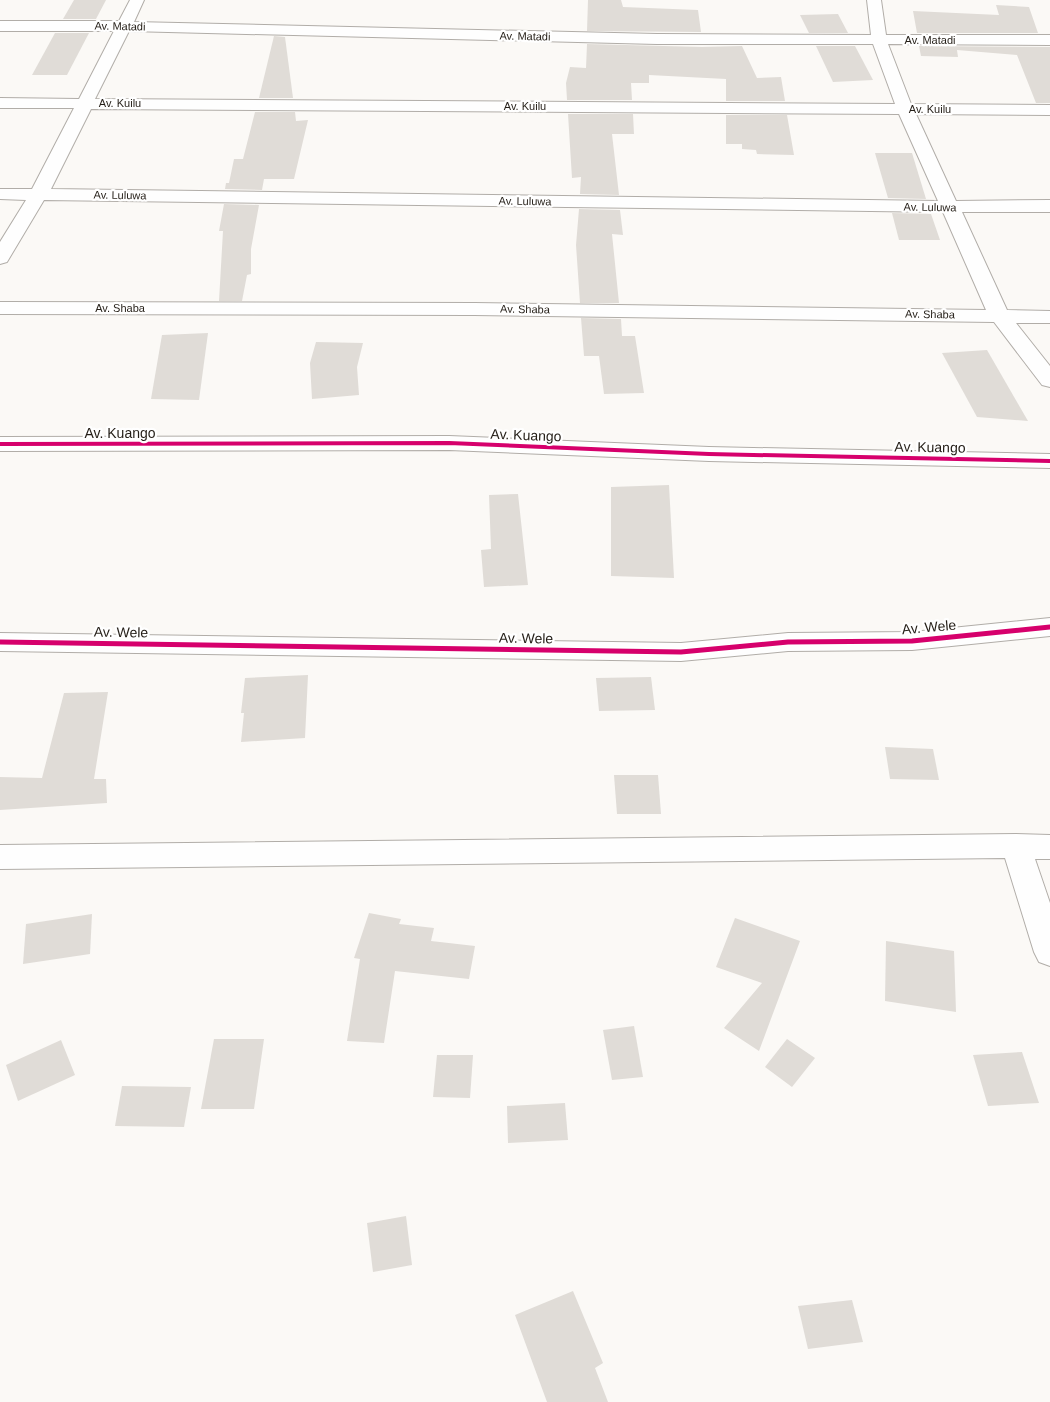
<svg xmlns="http://www.w3.org/2000/svg" width="1050" height="1402" font-family="Arial,sans-serif">
  <style>
    .building { fill: #e0dcd7 }
    .lines { fill: none; stroke-linecap: round; stroke-linejoin: round }
    .minor-casing { stroke: #b1ada8; stroke-width: 2 }
    .minor { fill: #fefefe; fill-rule: evenodd }
    .cycleway-far1-casing { stroke: #fff; stroke-width: 6 }
    .cycleway-casing { stroke: #fff; stroke-width: 8 }
    .cycleway-far1 { stroke: #d6006c; stroke-width: 4 }
    .cycleway { stroke: #d6006c; stroke-width: 5 }
    .labels { text-anchor: middle; dominant-baseline: central; stroke-width: 4.5; stroke-linejoin: round; paint-order: stroke }
    .far-street-label { font-size: 11px; fill: #241e17; stroke: #fff }
    .street-label { font-size: 14px; fill: #241e17; stroke: #fff }
  </style>
  <rect width="100%" height="100%" fill="#fbf9f6"/>
  <!-- building -->
  <g class="building">
    <polygon points="74,0 106,0 96,19 63,19"/>
    <polygon points="588,0 621,0 623,7 698,10 701,32 587,31"/>
    <polygon points="996,5 1029,7 1038,33 917,33 913,11 999,15"/>
    <polygon points="838,14 848,33 809,33 800,15"/>
    <polygon points="55,33 89,33 67,75 32,75"/>
    <polygon points="274,36 285,37 293,98 259,98"/>
    <polygon points="587,44 702,47 742,46 757,78 781,77 785,101 726,101 726,79 649,75 649,83 631,83 632,100 567,100 566,83 570,67 586,68"/>
    <polygon points="816,46 855,46 873,80 833,82"/>
    <polygon points="919,46 1050,47 1050,103 1036,103 1017,55 957,50 958,57 921,56"/>
    <polygon points="255,112 295,112 296,121 308,120 294,179 264,179 262,190 225,189 226,183 229,183 234,159 243,159"/>
    <polygon points="568,114 633,114 634,134 612,134 619,195 580,194 581,177 572,178"/>
    <polygon points="726,115 787,115 794,155 757,154 756,150 742,149 742,144 726,144"/>
    <polygon points="875,153 912,153 926,199 888,198"/>
    <polygon points="224,204 259,205 251,249 251,274 247,275 242,301 219,301 223,231 219,231"/>
    <polygon points="579,209 620,210 623,235 612,234 619,303 580,303 576,245"/>
    <polygon points="892,213 931,214 940,240 899,240"/>
    <polygon points="581,318 621,319 622,336 635,336 644,393 604,394 599,356 584,356"/>
    <polygon points="208,333 199,400 151,399 162,335"/>
    <polygon points="316,342 363,343 357,367 359,395 312,399 310,363"/>
    <polygon points="987,350 1028,421 977,417 942,353"/>
    <polygon points="669,485 674,578 611,576 611,487"/>
    <polygon points="518,494 528,585 484,587 481,550 491,549 489,495"/>
    <polygon points="308,675 305,738 241,742 244,713 241,713 245,678"/>
    <polygon points="651,677 655,710 599,711 596,678"/>
    <polygon points="108,692 94,779 106,779 107,803 0,810 0,777 42,778 64,693"/>
    <polygon points="885,747 933,749 939,780 890,779"/>
    <polygon points="614,775 658,775 661,814 617,814"/>
    <polygon points="369,913 401,919 399,924 434,928 431,941 475,946 469,979 395,971 384,1043 347,1041 360,959 354,958"/>
    <polygon points="92,914 90,954 23,964 26,924"/>
    <polygon points="735,918 800,941 759,1051 724,1028 762,983 716,967"/>
    <polygon points="886,941 954,951 956,1012 885,1001"/>
    <polygon points="634,1026 643,1077 612,1080 603,1030"/>
    <polygon points="214,1039 264,1039 254,1109 201,1109"/>
    <polygon points="787,1039 815,1058 792,1087 765,1067"/>
    <polygon points="61,1040 75,1075 18,1101 6,1065"/>
    <polygon points="1022,1052 1039,1103 988,1106 973,1055"/>
    <polygon points="437,1055 473,1055 470,1098 433,1097"/>
    <polygon points="122,1086 191,1087 184,1127 115,1126"/>
    <polygon points="565,1103 568,1140 508,1143 507,1106"/>
    <polygon points="406,1216 412,1265 373,1272 367,1223"/>
    <polygon points="573,1291 603,1363 595,1368 608,1402 547,1402 515,1315"/>
    <polygon points="852,1300 863,1342 808,1349 798,1306"/>
  </g>
  <g class="lines">
    <defs>
      <g id="minor">
        <path d="M130,0H144L134,22L657,34L871,35L867,0H881L886,35H1050V45L888,44L911,104L1050,105V115L916,114L956,201L1050,200V212H962L1007,310L1050,311V323H1016L1050,366V387L1042,385L994,322L474,315L0,314V302L474,303L986,310L943,212L44,200L7,262L0,264V242L26,200L0,199V189H32L74,108H0V98L79,99L114,31H0V21H119ZM129,31L657,44H873L895,104L95,99ZM91,109L899,114L938,201L51,189Z"/>
        <polygon points="449,436 709,447 1050,454 1050,468 709,461 449,450 0,451 0,437"/>
        <polygon points="1050,618 1050,636 912,650 788,651 681,661 0,651 0,633 681,643 788,633 912,632"/>
        <polygon points="1016,834 1050,835 1050,859 1035,859 1050,903 1050,966 1039,962 1034,952 1005,858 0,869 0,845"/>
      </g>
    </defs>
    <!-- minor casing -->
    <use href="#minor" class="minor-casing"/>
    <!-- minor -->
    <use href="#minor" class="minor"/>
    <defs>
      <polyline id="cycleway-far1" points="0,444 449,443 709,454 1050,461"/>
      <polyline id="cycleway" points="0,642 681,652 788,642 912,641 1050,627"/>
    </defs>
    <!-- cycleway-far1 casing -->
    <use href="#cycleway-far1" class="cycleway-far1-casing"/>
    <!-- cycleway casing -->
    <use href="#cycleway" class="cycleway-casing"/>
    <!-- cycleway-far1 -->
    <use href="#cycleway-far1" class="cycleway-far1"/>
    <!-- cycleway -->
    <use href="#cycleway" class="cycleway"/>
  </g>
  <g class="labels">
    <!-- far-street labels -->
    <g class="far-street-label">
      <text transform="translate(120 26) rotate(1)">Av. Matadi</text>
      <text transform="translate(525 36) rotate(1)">Av. Matadi</text>
      <text x="930" y="40">Av. Matadi</text>
      <text x="120" y="103">Av. Kuilu</text>
      <text x="525" y="106">Av. Kuilu</text>
      <text x="930" y="109">Av. Kuilu</text>
      <text transform="translate(120 195) rotate(1)">Av. Luluwa</text>
      <text transform="translate(525 201) rotate(1)">Av. Luluwa</text>
      <text transform="translate(930 207) rotate(1)">Av. Luluwa</text>
      <text x="120" y="308">Av. Shaba</text>
      <text transform="translate(525 309) rotate(1)">Av. Shaba</text>
      <text transform="translate(930 314) rotate(1)">Av. Shaba</text>
    </g>
    <!-- street labels -->
    <g class="street-label">
      <text x="120" y="433">Av. Kuango</text>
      <text transform="translate(526 435) rotate(2)">Av. Kuango</text>
      <text transform="translate(930 447) rotate(1)">Av. Kuango</text>
      <text transform="translate(929 627) rotate(-5)">Av. Wele</text>
      <text transform="translate(121 632) rotate(1)">Av. Wele</text>
      <text transform="translate(526 638) rotate(1)">Av. Wele</text>
    </g>
  </g>
</svg>
